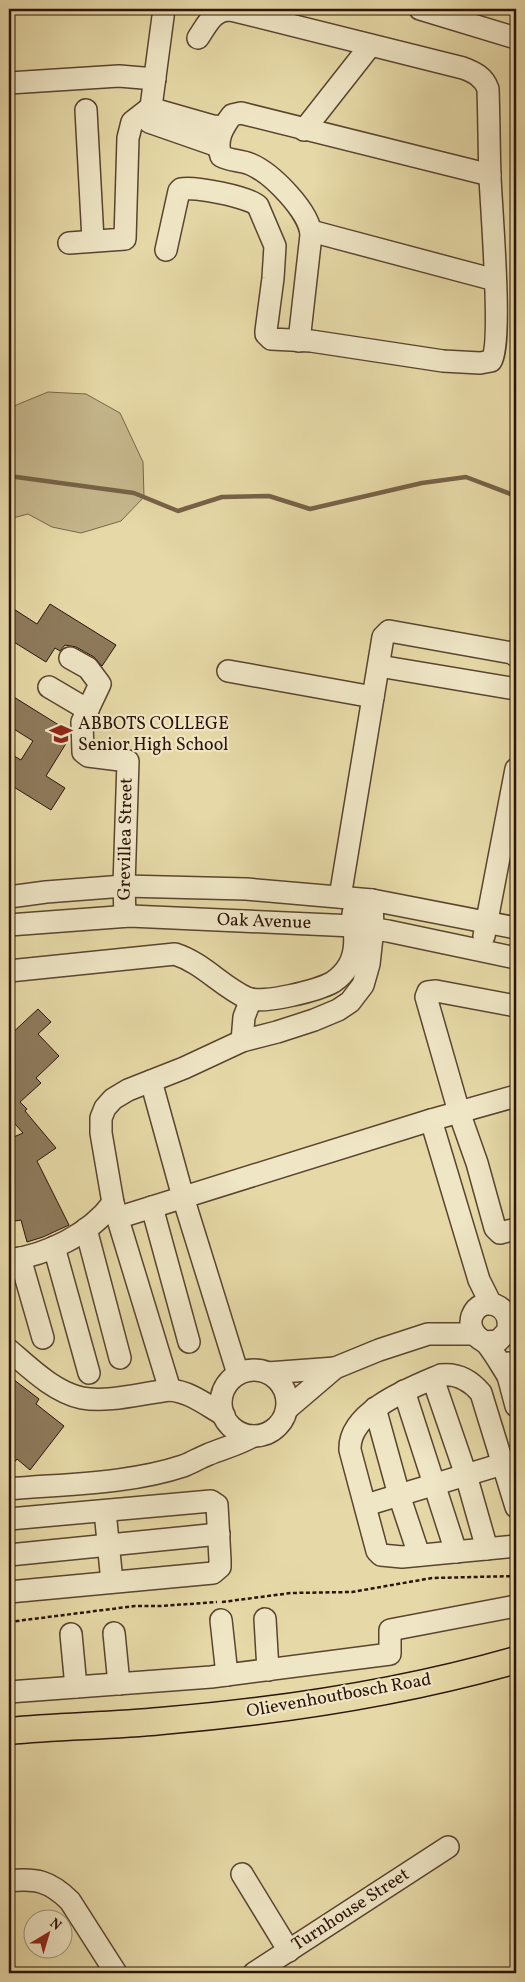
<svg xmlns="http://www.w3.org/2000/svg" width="525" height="1982" font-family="Vollkorn,serif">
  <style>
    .green { fill: #c6b78c; stroke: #79654a }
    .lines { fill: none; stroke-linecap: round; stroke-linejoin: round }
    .stream { stroke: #766247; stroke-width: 4.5 }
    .building { fill: #8d7a5b; stroke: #2c1308 }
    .minor-casing { stroke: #5a4430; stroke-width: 24 }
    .major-casing { stroke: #2c1308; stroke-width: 29 }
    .path { stroke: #2c1308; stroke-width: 2.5; stroke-dasharray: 4 2.5; stroke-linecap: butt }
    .minor { stroke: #efe6c6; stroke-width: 21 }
    .major { stroke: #e6d9a7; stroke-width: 26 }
    .labels { text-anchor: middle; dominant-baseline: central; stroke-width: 4.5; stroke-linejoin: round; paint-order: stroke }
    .poi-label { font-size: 18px; fill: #2c1308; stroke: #efe6c6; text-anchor: start }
    .street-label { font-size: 18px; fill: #2c1308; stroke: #efe6c6 }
  </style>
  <rect width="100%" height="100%" fill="#e6d9a7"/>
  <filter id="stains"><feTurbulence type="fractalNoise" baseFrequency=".004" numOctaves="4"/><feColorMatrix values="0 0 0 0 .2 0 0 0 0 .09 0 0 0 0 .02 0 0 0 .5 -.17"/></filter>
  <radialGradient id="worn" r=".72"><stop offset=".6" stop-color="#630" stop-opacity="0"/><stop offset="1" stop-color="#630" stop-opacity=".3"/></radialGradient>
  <!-- green -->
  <polygon class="green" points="48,392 86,394 120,413 143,462 144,497 121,521 81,533 52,527 28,514 9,519 9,408"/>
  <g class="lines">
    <!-- stream -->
    <polyline class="stream" points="9,476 134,493 178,511 222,497 269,496 310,509 422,483 466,477 516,496"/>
  </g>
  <!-- building -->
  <g class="building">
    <polygon points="50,604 116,645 102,666 94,657 76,647 65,645 60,651 55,648 46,662 9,639 9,606 37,624"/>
    <polygon points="9,694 70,732 70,737 46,776 65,788 51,810 9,784 9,753 21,760 33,741 9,726"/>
    <polygon points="38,1009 51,1022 38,1034 59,1056 36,1078 41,1083 20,1102 27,1109 25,1111 56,1148 37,1161 69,1225 43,1237 27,1242 21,1220 9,1222 9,1139 23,1133 9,1117 9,1036"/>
    <polygon points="9,1376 39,1399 36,1404 64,1426 30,1470 17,1459 9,1469"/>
  </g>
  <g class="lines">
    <defs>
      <g id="minor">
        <polyline points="164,9 149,122 218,146"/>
        <polyline points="420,9 516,38"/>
        <polyline points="9,83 119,76 155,79"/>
        <polyline points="150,108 213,126 223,127"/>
        <polyline points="86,110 93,240"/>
        <polyline points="304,130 370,46"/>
        <polyline points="311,231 495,280"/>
        <polyline points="69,243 125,239 128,138 132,122 150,108"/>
        <path d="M166,250L179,191L181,189C193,186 250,197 258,206L275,246L273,278L266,331V334L271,339L311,341L443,361L480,363L491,361C503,345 491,205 490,177C489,148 489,118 488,89C484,77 474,72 463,68L231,10C213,9 207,25 198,38"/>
        <path d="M299,341L311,235C310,212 272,173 250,164C240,160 230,161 221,156C215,140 223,127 232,115L241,113L490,175"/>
        <polyline points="70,658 88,668 100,684 82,722 83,752 88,756 128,761 124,886 125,916"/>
        <polyline points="379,666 516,689"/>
        <polyline points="228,671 373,697"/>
        <polyline points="49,687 88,710"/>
        <polyline points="9,897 46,892 124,886 246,889 372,900 516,928"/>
        <polyline points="340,897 383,637 389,631 512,653 516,656"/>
        <polyline points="9,925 130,916 354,926 388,931 516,958"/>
        <polyline points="484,936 516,769"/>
        <path d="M9,971L175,954C203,963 221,986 247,998C262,1005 319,990 333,982C339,978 345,972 349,965C358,949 354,930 353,913"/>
        <polyline points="516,1006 436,991 428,992 426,997 459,1112 477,1163 495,1228 500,1233 516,1229"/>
        <polyline points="242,1041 244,1017 251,999"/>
        <polyline points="151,1081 183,1197 238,1374"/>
        <polyline points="431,1120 479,1280 491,1304"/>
        <polyline points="152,1207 189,1342"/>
        <polyline points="117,1218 431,1120 516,1096"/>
        <polyline points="86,1229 120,1358"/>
        <polyline points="54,1247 89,1373"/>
        <polyline points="20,1258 43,1338"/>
        <path d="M9,1260C47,1255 90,1234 113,1203"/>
        <path d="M485,1342L498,1341L507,1332C515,1305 481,1293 472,1316C470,1322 471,1329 475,1334C478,1339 483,1340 487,1344C495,1354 501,1365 508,1376"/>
        <path d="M9,1350C30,1368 54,1392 82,1398C108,1403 143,1393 170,1390C191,1392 206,1405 224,1415"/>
        <polyline points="508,1363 508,1376 516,1406"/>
        <circle cx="254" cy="1403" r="33"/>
        <polyline points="268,1373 335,1368"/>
        <polyline points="433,1379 466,1475 487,1549"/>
        <polyline points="170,1390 113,1203 101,1133 101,1118 105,1108 113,1099 128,1090 184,1068 242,1041 277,1032 314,1020 338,1010 350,1002 363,985 369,964 373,928 372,900"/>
        <polyline points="404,1391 456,1552"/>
        <polyline points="375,1408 399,1495 419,1555"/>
        <polyline points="287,1409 335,1368 379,1350 428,1334 475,1334"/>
        <path d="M9,1489C65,1484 129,1484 183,1466C192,1463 199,1458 207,1455C223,1448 238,1445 253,1436"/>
        <polyline points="366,1505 516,1460"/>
        <path d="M516,1507L481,1393C471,1381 458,1373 441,1375C413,1387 348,1411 350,1450L377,1551L381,1555L402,1557L516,1546"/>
        <polyline points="105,1511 112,1582"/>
        <polyline points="9,1519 211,1501 217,1505 220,1560 220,1567 213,1573 9,1592"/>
        <polyline points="9,1555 219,1534"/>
        <polyline points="265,1619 268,1670"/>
        <polyline points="221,1620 227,1675"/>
        <polyline points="114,1633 119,1684"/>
        <polyline points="71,1634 76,1687"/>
        <polyline points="9,1692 211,1677 390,1654 390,1630 516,1606"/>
        <polyline points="242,1874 289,1951"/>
        <path d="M9,1881C36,1878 50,1881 70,1901L116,1973"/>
        <polyline points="254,1973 448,1847"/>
      </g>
      <path id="major" d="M9,1731C59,1726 110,1726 161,1721C280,1711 401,1693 516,1660"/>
    </defs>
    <!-- minor casing -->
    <use href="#minor" class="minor-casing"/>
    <!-- major casing -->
    <use href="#major" class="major-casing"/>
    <!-- path -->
    <g class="path">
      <polyline points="222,1602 291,1593 352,1592 432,1578 516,1576"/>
      <polyline points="9,1622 135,1606 161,1606 217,1602"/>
    </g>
    <!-- minor -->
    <use href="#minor" class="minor"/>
    <!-- major -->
    <use href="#major" class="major"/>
  </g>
  <!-- icons -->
  <defs>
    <symbol id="school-bare" viewBox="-9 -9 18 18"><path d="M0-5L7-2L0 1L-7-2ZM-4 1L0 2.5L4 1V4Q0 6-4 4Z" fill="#8f2418" stroke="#efe6c6" stroke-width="2.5" paint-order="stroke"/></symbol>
  </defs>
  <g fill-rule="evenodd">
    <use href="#school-bare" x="45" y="718" width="32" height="32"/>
  </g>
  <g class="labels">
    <!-- poi labels -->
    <g class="poi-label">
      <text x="78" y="724">ABBOTS COLLEGE<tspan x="78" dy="21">Senior High School</tspan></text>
    </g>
    <!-- street labels -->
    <g class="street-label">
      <text transform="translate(126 839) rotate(-89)">Grevillea Street</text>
      <text transform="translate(264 922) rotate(2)">Oak Avenue</text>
      <text transform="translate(339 1696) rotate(-10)">Olievenhoutbosch Road</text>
      <text transform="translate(351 1910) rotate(-33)">Turnhouse Street</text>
    </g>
  </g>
  <!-- margin -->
  <rect width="525" height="1982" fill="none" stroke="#e6d9a7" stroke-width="30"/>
  <rect x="10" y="10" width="505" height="1962" fill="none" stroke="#2c1308" stroke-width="2.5"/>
  <rect x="15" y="15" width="495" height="1952" fill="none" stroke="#2c1308"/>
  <!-- north arrow -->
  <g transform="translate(48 1934) rotate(38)"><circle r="24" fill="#efe6c6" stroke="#a1927a"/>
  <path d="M0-4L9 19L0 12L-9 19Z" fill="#8f2418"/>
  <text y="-8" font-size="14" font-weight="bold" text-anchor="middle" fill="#2c1308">N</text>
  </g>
  <rect width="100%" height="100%" filter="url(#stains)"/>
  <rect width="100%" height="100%" fill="url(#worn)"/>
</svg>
